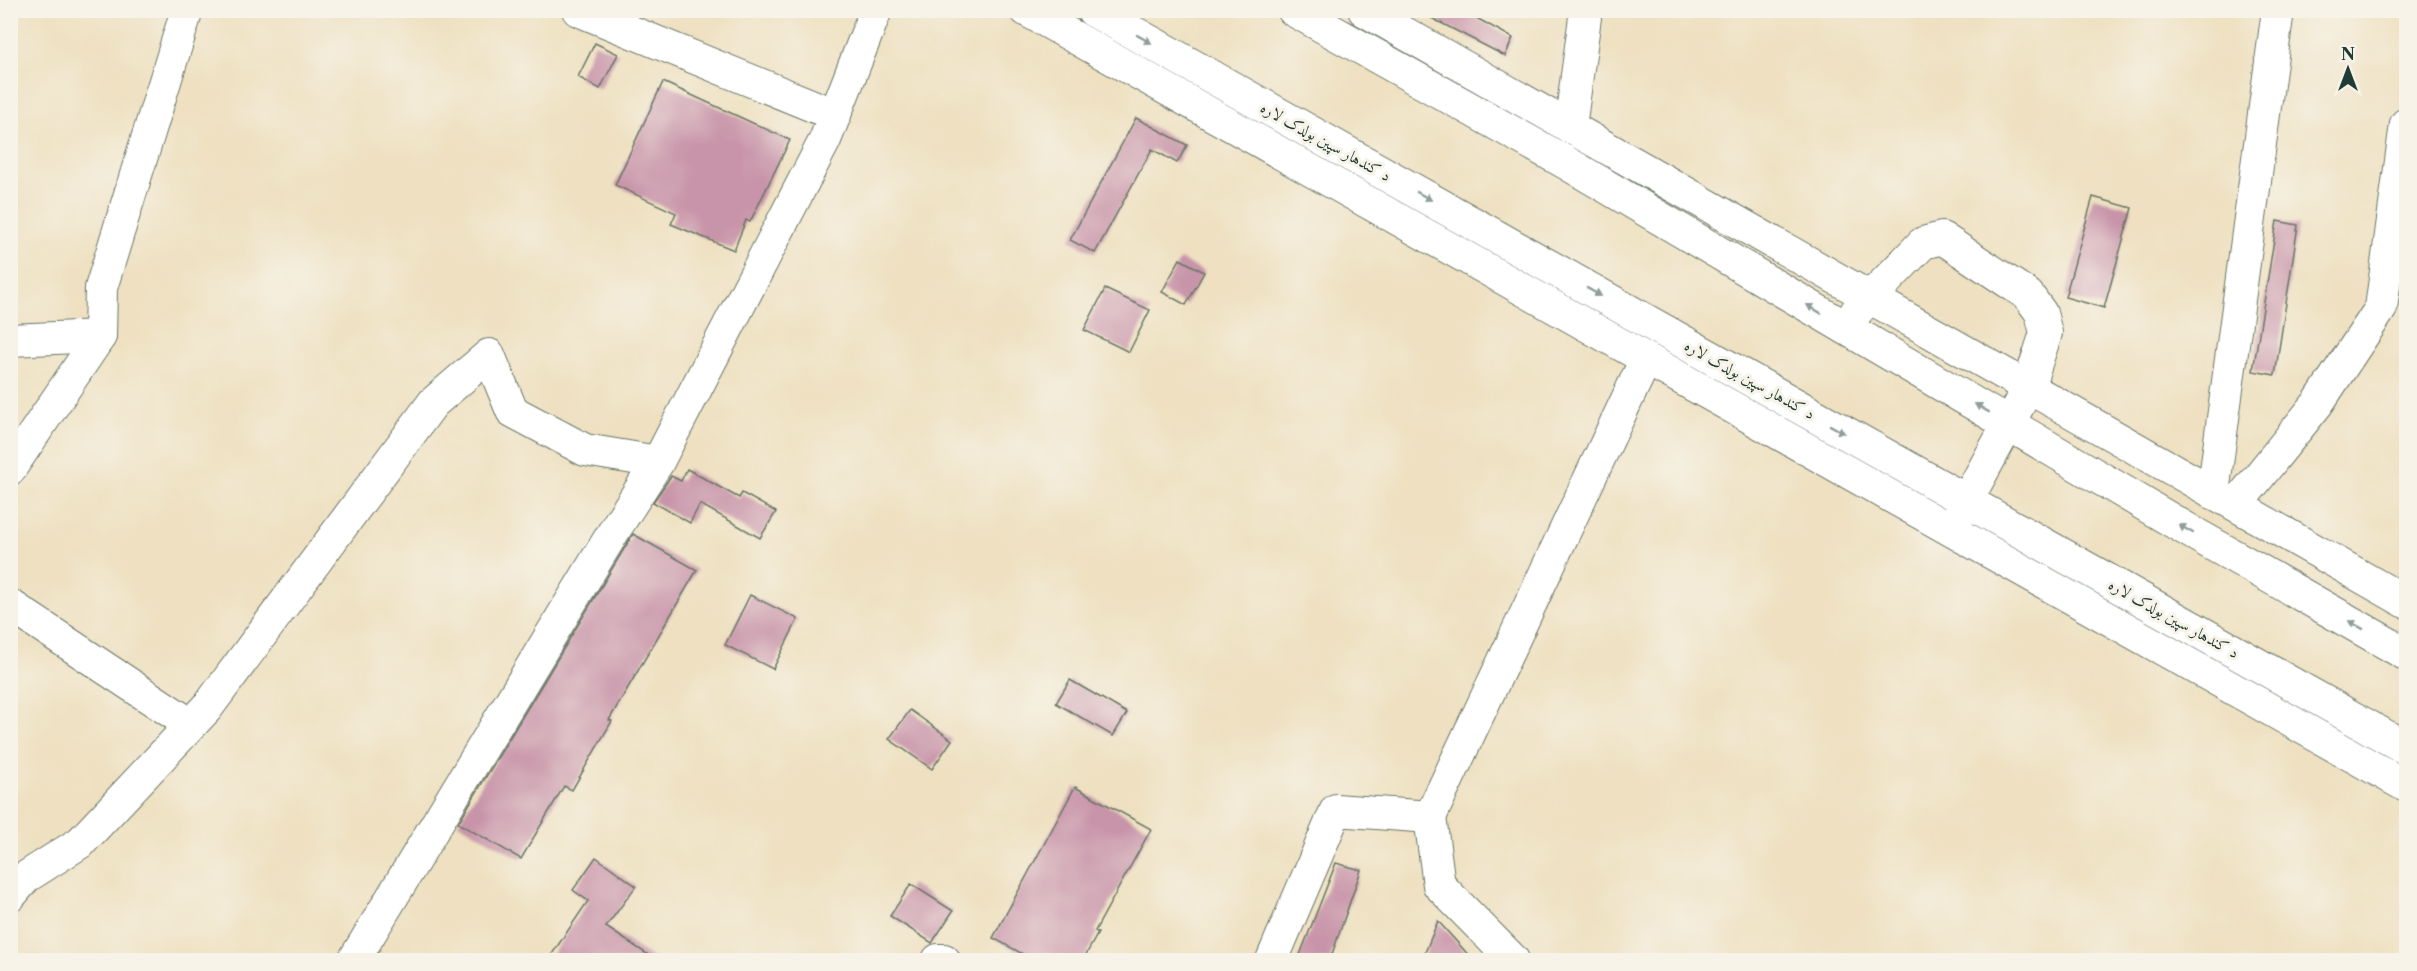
<svg xmlns="http://www.w3.org/2000/svg" width="2417" height="971" font-family="'Libre Caslon Text',Amiri,serif">
  <style>
    .building { fill: #c894a9 }
    .lines { fill: none; stroke-linecap: round; stroke-linejoin: round }
    .minor-casing { stroke: #677665; stroke-width: 34 }
    .highway-casing { stroke: #677665; stroke-width: 35 }
    .minor { stroke: #fff; stroke-width: 32 }
    .highway { stroke: #fff; stroke-width: 33 }
    .oneway { fill: #8f9e9a }
    .labels { text-anchor: middle; dominant-baseline: central; stroke-width: 6; stroke-linejoin: round; paint-order: stroke }
    .street-label { font-size: 16px; fill: #1f3d34; stroke: #f7f3e8 }
  </style>
  <rect width="100%" height="100%" fill="#f7f3e8"/>
  <filter id="ink" filterUnits="userSpaceOnUse"><feTurbulence type="fractalNoise" baseFrequency=".0167" numOctaves="2"/><feDisplacementMap in="SourceGraphic" scale="12" xChannelSelector="R" yChannelSelector="G"/><feConvolveMatrix kernelMatrix="1 2 1 2 8 2 1 2 1" color-interpolation-filters="sRGB"/></filter>
  <filter id="wash" filterUnits="userSpaceOnUse"><feTurbulence type="fractalNoise" baseFrequency=".008" numOctaves="4" result="noise"/><feDisplacementMap in="SourceGraphic" scale="24" xChannelSelector="R" yChannelSelector="G"/><feGaussianBlur stdDeviation="1.35" result="paint"/><feColorMatrix in="noise" values="0 0 0 0 0 0 0 0 0 0 0 0 0 0 0 0 0 1.4 0 .05"/><feComposite in="paint" operator="in"/></filter>
  <g filter="url(#wash)">
    <rect width="100%" height="100%" fill="#eee0c0"/>
    <g id="blocks">
      <!-- building -->
      <g class="building">
        <polygon points="1416,10 1462,10 1513,38 1505,56"/>
        <polygon points="595,43 618,54 600,89 578,77"/>
        <polygon points="663,82 790,140 750,222 746,220 734,250 671,224 676,213 615,185"/>
        <polygon points="1136,118 1187,145 1177,163 1152,149 1095,253 1070,240"/>
        <polygon points="2093,197 2132,208 2104,308 2065,297"/>
        <polygon points="2277,221 2298,225 2275,375 2253,371"/>
        <polygon points="1180,259 1204,272 1186,305 1162,292"/>
        <polygon points="1105,289 1150,310 1129,352 1084,330"/>
        <polygon points="687,469 739,498 742,493 776,512 760,538 700,504 690,523 653,502 671,476 681,481"/>
        <polygon points="633,534 697,570 609,720 612,721 572,790 564,786 521,859 458,823"/>
        <polygon points="750,595 798,619 773,669 725,645"/>
        <polygon points="1070,680 1127,713 1113,736 1056,703"/>
        <polygon points="910,710 952,740 932,769 889,739"/>
        <polygon points="1075,787 1151,829 1095,931 1098,933 1083,960 1034,960 993,938"/>
        <polygon points="596,857 636,886 606,927 656,960 548,960 588,901 573,890"/>
        <polygon points="1336,863 1361,870 1330,960 1298,960"/>
        <polygon points="911,884 953,911 932,943 890,916"/>
        <polygon points="1438,921 1473,960 1422,960"/>
      </g>
    </g>
  </g>
  <g filter="url(#ink)">
    <use href="#blocks" fill-opacity="0" stroke="#677665" stroke-width="1.5"/>
    <g class="lines">
      <defs>
        <g id="minor">
          <polyline points="578,10 835,115"/>
          <polyline points="1026,10 2406,786"/>
          <polyline points="1364,10 2406,602"/>
          <polyline points="1570,127 1586,10"/>
          <polyline points="1856,312 1923,243 1942,238 2028,295 2041,313 2046,333 2028,388 1954,524"/>
          <polyline points="10,340 100,336"/>
          <polyline points="10,469 100,336 101,288 187,10"/>
          <polyline points="2213,493 2278,10"/>
          <polyline points="2236,505 2318,403 2381,308 2406,124"/>
          <polyline points="10,605 191,725"/>
          <polyline points="1430,817 1439,885 1513,960"/>
          <polyline points="10,896 26,877 81,842 207,708 433,403 489,355 512,411 585,450 658,462"/>
          <polyline points="354,960 617,526 658,462 825,140 876,10"/>
          <polyline points="938,960 944,960"/>
          <polyline points="1272,960 1336,810 1430,817 1646,359"/>
        </g>
        <g id="highway">
          <polyline points="1093,10 2406,748"/>
          <polyline points="1294,10 1565,162 2193,533 2406,654"/>
        </g>
      </defs>
      <!-- minor casing -->
      <use href="#minor" class="minor-casing"/>
      <!-- highway casing -->
      <use href="#highway" class="highway-casing"/>
      <!-- minor -->
      <use href="#minor" class="minor"/>
      <!-- highway -->
      <use href="#highway" class="highway"/>
    </g>
    <!-- one-way arrows -->
    <defs><path id="oneway-solid" d="M-6-.8H1V-3.2L6.5 0L1 3.2V.8H-6Z" transform="scale(1.5)"/></defs>
    <g class="oneway">
      <use href="#oneway-solid" transform="translate(1144 39) rotate(29)"/>
      <use href="#oneway-solid" transform="translate(1424 196) rotate(29)"/>
      <use href="#oneway-solid" transform="translate(1594 292) rotate(29)"/>
      <use href="#oneway-solid" transform="translate(1814 309) rotate(-149)"/>
      <use href="#oneway-solid" transform="translate(1982 408) rotate(-149)"/>
      <use href="#oneway-solid" transform="translate(1837 429) rotate(29)"/>
      <use href="#oneway-solid" transform="translate(2186 529) rotate(-150)"/>
      <use href="#oneway-solid" transform="translate(2356 625) rotate(-151)"/>
    </g>
  </g>
  <g class="labels">
    <!-- street labels -->
    <g class="street-label">
      <text transform="translate(1326 141) rotate(29)">د کندهار سپین بولدک لاره</text>
      <text transform="translate(1750 379) rotate(29)">د کندهار سپین بولدک لاره</text>
      <text transform="translate(2174 618) rotate(29)">د کندهار سپین بولدک لاره</text>
    </g>
  </g>
  <!-- margin -->
  <rect width="2417" height="971" fill="none" stroke="#f7f3e8" stroke-width="36"/>
  <!-- north arrow -->
  <g transform="translate(2348 69)" stroke="#f7f3e8" stroke-width="4.5" paint-order="stroke">
  <path d="M0-4.5L10 22L0 15L-10 22Z" fill="#1f3d34"/>
  <text y="-9" font-size="16" font-weight="bold" text-anchor="middle" fill="#1f3d34">N</text>
  </g>
</svg>
